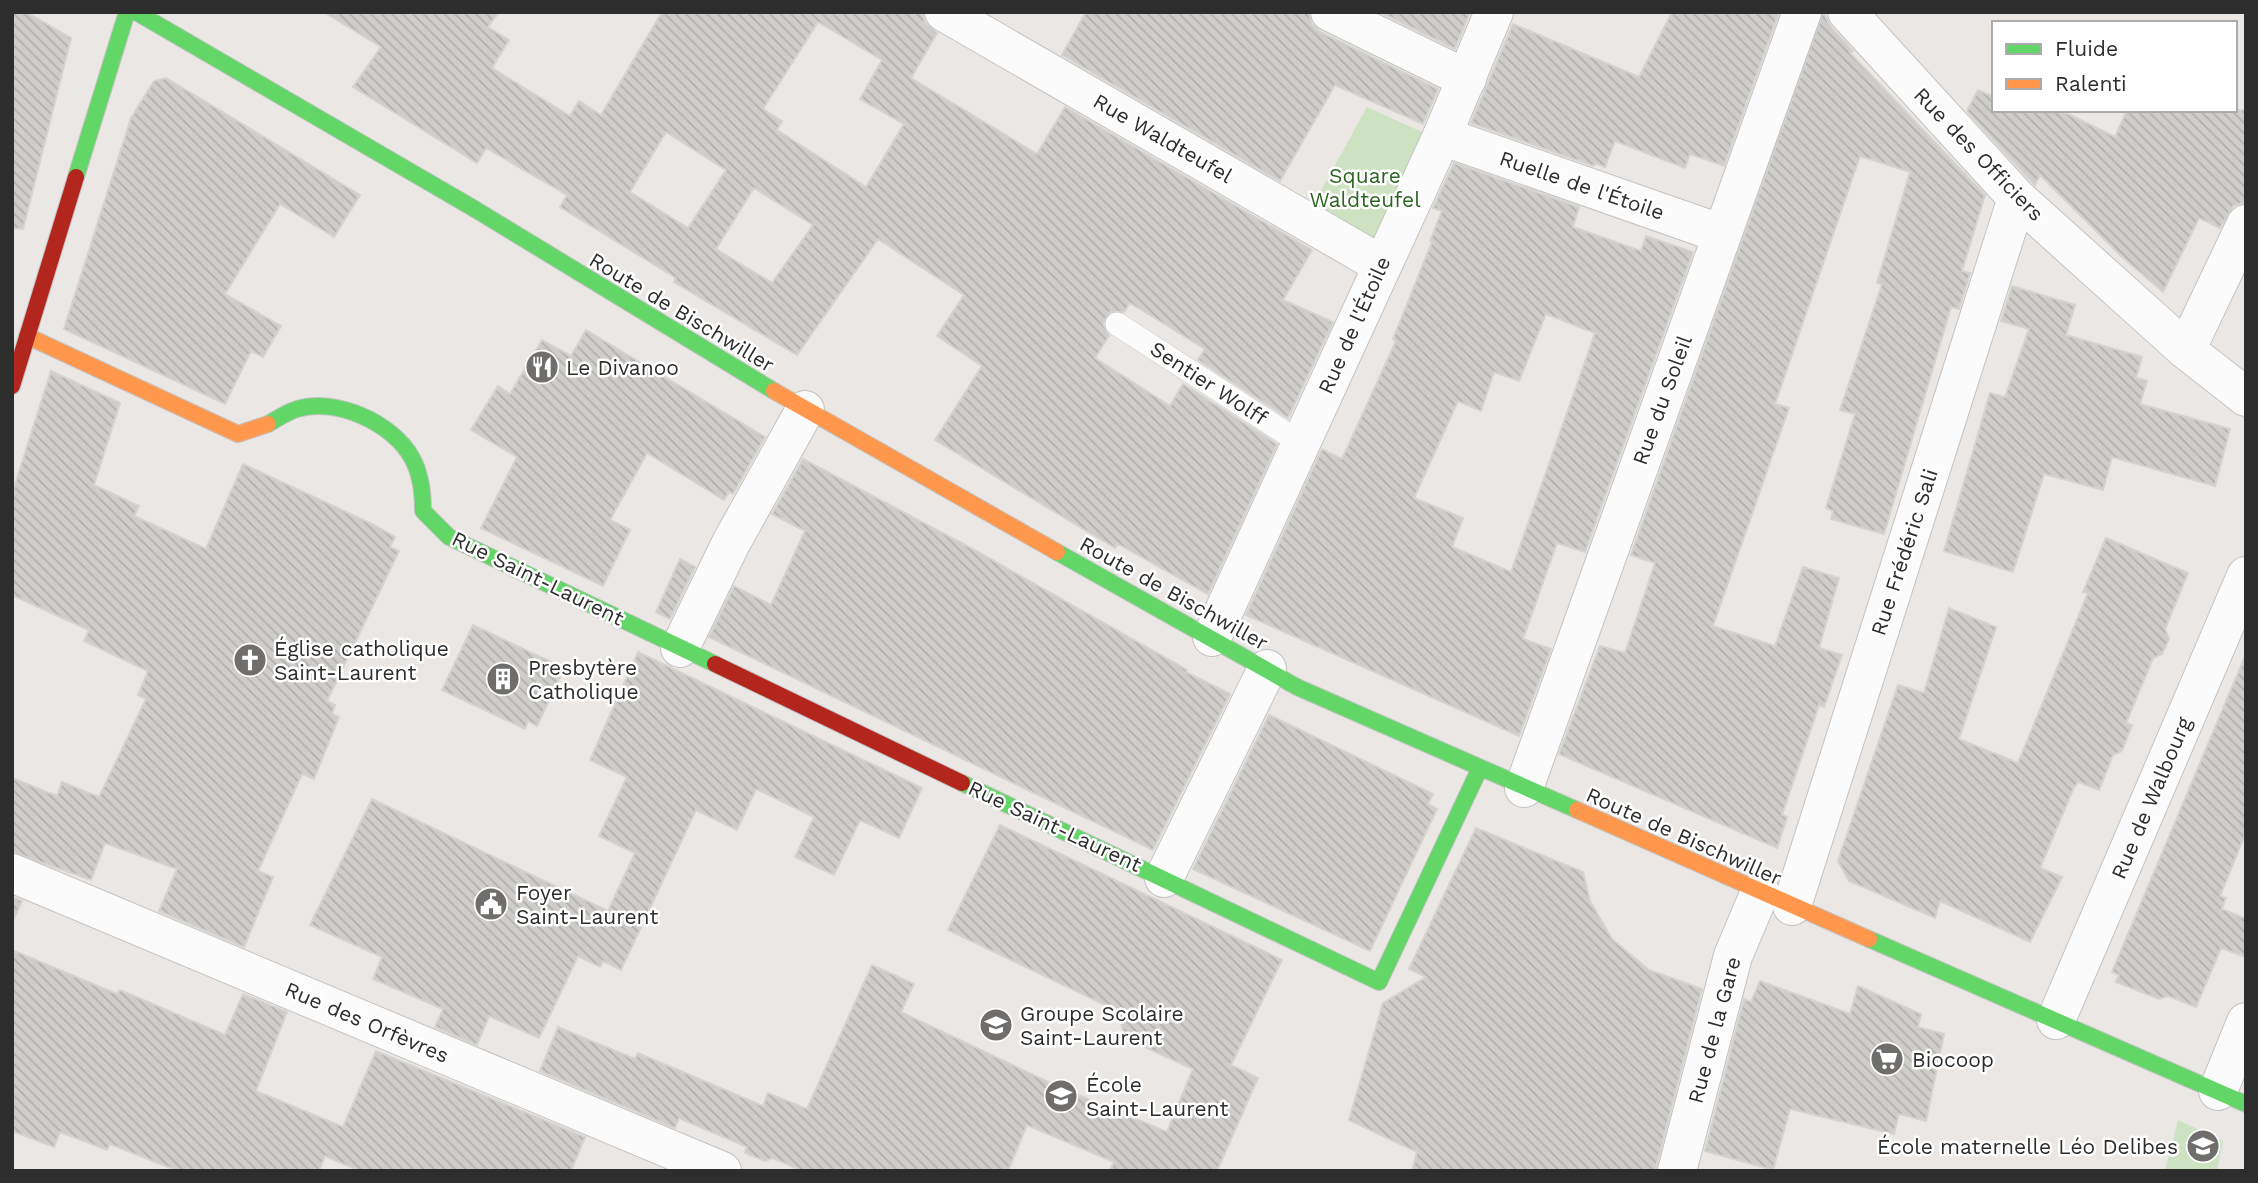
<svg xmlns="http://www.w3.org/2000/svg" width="2258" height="1183" font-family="'Work Sans',sans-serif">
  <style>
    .green { fill: #cce2c0 }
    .building { fill: url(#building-back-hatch); stroke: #d5d3d0; stroke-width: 2; fill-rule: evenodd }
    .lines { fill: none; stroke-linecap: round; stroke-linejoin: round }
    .lane-casing { stroke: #c4c3c3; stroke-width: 24 }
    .street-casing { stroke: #c4c3c3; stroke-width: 40 }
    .fast-casing { stroke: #c4c3c3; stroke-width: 18 }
    .slow-casing { stroke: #c4c3c3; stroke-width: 18 }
    .jam-casing { stroke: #c4c3c3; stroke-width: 18 }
    .lane { stroke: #fcfbfb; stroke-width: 23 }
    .street { stroke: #fcfbfb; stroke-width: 38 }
    .fast { stroke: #63d668; stroke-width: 16 }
    .slow { stroke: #ff974d; stroke-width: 16 }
    .jam { stroke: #b3261e; stroke-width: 16 }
    .labels { text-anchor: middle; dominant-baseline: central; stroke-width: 5; stroke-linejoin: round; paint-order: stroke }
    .street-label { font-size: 21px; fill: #2d2d2d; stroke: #fff }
    .park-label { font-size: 21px; fill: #2c6522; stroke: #fff }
    .poi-label { font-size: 21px; fill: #2d2d2d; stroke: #fff; text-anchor: start }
  </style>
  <defs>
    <pattern id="building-back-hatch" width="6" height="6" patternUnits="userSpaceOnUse" patternTransform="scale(1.75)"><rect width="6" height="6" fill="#cfcdca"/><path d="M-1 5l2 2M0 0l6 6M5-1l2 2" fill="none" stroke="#b2b0ae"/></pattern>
  </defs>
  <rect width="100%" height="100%" fill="#eae7e4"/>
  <!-- green -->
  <g class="green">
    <polygon points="1367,107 1431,136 1377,245 1312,207"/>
    <polygon points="2178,1120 2223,1141 2217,1171 2165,1171"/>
  </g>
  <!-- building -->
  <g class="building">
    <polygon points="12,12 26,12 71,38 23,229 12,228"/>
    <path d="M324,12H499L488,27L509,40L492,68L570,116L579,101L601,115L662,12H922L925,23L937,33L911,78L1037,154L1065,107L1312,250L1283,300L1333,322L1288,418L1198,360L1205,349L1130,303L1124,312H1110L1103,323L1109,336L1095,358L1170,406L1183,384L1277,444L1208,594L1118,544L1115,548L935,440L982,366L937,336L964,295L878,239L797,355L674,282L676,278L560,207L567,195L486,148L477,163L353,87L381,47ZM818,22L882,60L860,99L904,124L866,187L777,130L782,121L763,109ZM666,132L726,170L688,228L630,192ZM754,188L813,225L772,283L716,249Z"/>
    <polygon points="1086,12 1308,12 1312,24 1320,32 1438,89 1423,124 1335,85 1280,181 1062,55"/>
    <polygon points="1380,12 1470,12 1455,49"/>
    <polygon points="1672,12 1779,12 1724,166 1690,154 1685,168 1615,141 1605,167 1595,163 1594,166 1471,123 1513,24 1639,77"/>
    <polygon points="1823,12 1831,27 1853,51 1850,53 1985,195 1962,271 1970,273 1959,309 1951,307 1884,534 1831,519 1833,511 1826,508 1855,414 1840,410 1882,284 1877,283 1910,172 1860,156 1775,404 1789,408 1713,626 1775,646 1803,567 1839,578 1819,648 1842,655 1824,707 1819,705 1782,815 1787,817 1777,848 1559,754 1600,646 1625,653 1655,563 1631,555"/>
    <polygon points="166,78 360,195 334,237 280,204 225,294 281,326 263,357 251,351 225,404 64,329 131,118 154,81"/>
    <polygon points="1978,90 1994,97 1994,110 2060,110 2115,137 2127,110 2246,110 2246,202 2233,206 2220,228 2199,218 2163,292 2120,255 2040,175 2035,185 2032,182 1967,111"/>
    <path d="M1454,163L1579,207L1573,227L1641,251L1646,236L1693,252L1585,552L1557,543L1523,639L1551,649L1519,736L1246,615L1322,449L1342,459L1370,398L1396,341L1393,339L1432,242L1430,241L1442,211L1433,208ZM1546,314L1595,333L1511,572L1452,547L1463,518L1414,498L1458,401L1481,411L1494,372L1519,381Z"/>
    <polygon points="2012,286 2075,305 2066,335 2142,357 2136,378 2147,381 2140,404 2230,429 2215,486 2112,457 2103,490 2044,474 2013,572 1944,551 1990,393 2005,397 2029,329 2001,321"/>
    <polygon points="586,330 765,437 733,494 729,492 724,500 647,453 610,520 630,530 603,586 481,528 517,457 471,430 498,386 510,394 542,340 571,356"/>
    <polygon points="51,371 120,403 94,485 139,506 134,516 206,549 243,464 372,524 395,537 390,547 399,551 327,701 335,705 332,714 339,717 314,779 302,774 258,871 273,877 244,947 159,911 177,869 105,843 91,880 12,852 12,778 57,796 62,782 99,797 146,699 138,695 148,671 84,641 89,630 12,595 12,494"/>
    <polygon points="803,459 971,548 1187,670 1186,672 1230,694 1153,850 709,637 734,586 771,605 805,531 772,514"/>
    <polygon points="2106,538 2188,573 2165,629 2169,639 2162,654 2153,658 2126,723 2132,725 2122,751 2113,755 2099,790 2079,782 2074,787 2040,868 2062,877 2030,942 1940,901 1935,918 1849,881 1838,861 1898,685 1924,693 1949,608 1996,627 1959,739 2018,763 2088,593 2083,592"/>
    <polygon points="680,559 695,567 670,619 656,612"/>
    <polygon points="473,625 564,668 537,726 528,721 525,729 442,690"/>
    <polygon points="638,652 922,788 899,838 860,820 834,875 795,857 814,817 756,789 737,830 696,810 621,970 603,961 600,967 578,956 539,1038 489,1016 477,1045 435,1027 443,1009 373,979 382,957 310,925 372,799 608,911 635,853 599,836 627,777 590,760"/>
    <polygon points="2246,654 2246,832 2220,896 2226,898 2222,909 2246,919 2246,957 2221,948 2196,1007 2168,996 2159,999 2116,982 2119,975 2112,972"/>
    <polygon points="1269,715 1433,794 1428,804 1437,809 1370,951 1193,869"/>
    <polygon points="1000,825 1282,960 1231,1065 1258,1078 1217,1171 1109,1171 1114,1162 1027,1125 1008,1171 802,1171 773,1158 765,1161 745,1153 747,1147 679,1118 675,1128 540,1071 558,1027 635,1059 638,1053 763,1106 768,1093 807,1109 872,965 914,984 901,1012 1048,1082 1167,1132 1193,1069 1125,1038 1118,1011 948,930"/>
    <polygon points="1476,828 1583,872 1590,901 1612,939 1649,970 1702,989 1655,1171 1412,1171 1417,1152 1349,1120 1383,1003 1426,977 1409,969"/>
    <polygon points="12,897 22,901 12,923"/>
    <polygon points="12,950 117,994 120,990 225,1035 243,994 287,1012 256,1091 343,1127 376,1051 585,1137 571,1171 360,1171 325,1156 319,1171 178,1171 110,1144 107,1150 60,1132 54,1147 12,1131"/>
    <polygon points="1760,981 1850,1014 1858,986 1921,1014 1918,1027 1944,1034 1926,1121 1899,1114 1894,1134 1790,1109 1773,1170 1705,1151 1744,999 1751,1002"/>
  </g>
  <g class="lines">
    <defs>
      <polyline id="lane" points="1117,324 1301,443"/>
      <g id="street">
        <polyline points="944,12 1382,265"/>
        <polyline points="1330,12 1467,79"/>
        <polyline points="1847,12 2017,198 2186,350 2246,397"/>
        <polyline points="1442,136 1722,234"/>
        <polyline points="2186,350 2246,224"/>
        <polyline points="1212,637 1442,136 1494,12"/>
        <polyline points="680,648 731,543 805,410"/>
        <polyline points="1524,788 1802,12"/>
        <polyline points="12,873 722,1171"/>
        <polyline points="1164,878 1267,669"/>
        <polyline points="1792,906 2017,198"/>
        <polyline points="2056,1020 2246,576"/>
        <polyline points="2218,1091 2246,1022"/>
        <polyline points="1677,1171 1733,956 1760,892"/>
      </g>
      <g id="fast">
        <polyline points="136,12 473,208 774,391"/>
        <polyline points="76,177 127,12"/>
        <path d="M268,424C277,419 287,412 297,409C336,397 393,423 412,458C421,474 423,493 423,511L449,537L715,664"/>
        <polyline points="1057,552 1297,687 1577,810"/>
        <polyline points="962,783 1379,982 1480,768"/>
        <polyline points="1869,939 2246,1104"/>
      </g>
      <g id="slow">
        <polyline points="27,336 238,434 268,424"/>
        <polyline points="774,391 1057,552"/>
        <polyline points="1577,810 1869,939"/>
      </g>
      <g id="jam">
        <polyline points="12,386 76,177"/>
        <polyline points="715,664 962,783"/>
      </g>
    </defs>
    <!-- lane casing -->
    <use href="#lane" class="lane-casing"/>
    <!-- street casing -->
    <use href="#street" class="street-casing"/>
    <!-- fast casing -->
    <use href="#fast" class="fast-casing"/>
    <!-- slow casing -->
    <use href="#slow" class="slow-casing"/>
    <!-- jam casing -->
    <use href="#jam" class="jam-casing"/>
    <!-- lane -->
    <use href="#lane" class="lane"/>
    <!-- street -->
    <use href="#street" class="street"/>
    <!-- fast -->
    <use href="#fast" class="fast"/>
    <!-- slow -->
    <use href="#slow" class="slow"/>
    <!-- jam -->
    <use href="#jam" class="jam"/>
  </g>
  <!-- icons -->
  <defs>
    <symbol id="restaurant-disc" viewBox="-11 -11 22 22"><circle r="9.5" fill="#6f6e6d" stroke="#fff"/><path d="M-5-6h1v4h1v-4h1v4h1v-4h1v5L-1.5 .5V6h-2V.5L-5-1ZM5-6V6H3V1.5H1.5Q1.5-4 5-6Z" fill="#fff"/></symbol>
    <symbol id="church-disc" viewBox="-11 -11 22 22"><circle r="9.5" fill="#6f6e6d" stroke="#fff"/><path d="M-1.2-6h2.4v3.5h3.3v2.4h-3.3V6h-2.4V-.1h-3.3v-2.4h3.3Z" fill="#fff"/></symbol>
    <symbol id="building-disc" viewBox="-11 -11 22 22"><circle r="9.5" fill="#6f6e6d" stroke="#fff"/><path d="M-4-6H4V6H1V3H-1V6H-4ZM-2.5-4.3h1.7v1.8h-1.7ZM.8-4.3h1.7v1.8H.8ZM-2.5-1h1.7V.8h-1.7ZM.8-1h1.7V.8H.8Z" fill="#fff"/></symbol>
    <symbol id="civic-disc" viewBox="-11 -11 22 22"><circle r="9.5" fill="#6f6e6d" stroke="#fff"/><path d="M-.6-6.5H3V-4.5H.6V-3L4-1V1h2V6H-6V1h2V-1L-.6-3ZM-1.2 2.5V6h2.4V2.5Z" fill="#fff"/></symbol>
    <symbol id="school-disc" viewBox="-11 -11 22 22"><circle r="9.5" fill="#6f6e6d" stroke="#fff"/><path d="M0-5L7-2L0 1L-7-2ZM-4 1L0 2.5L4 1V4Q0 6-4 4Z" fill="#fff"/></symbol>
    <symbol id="supermarket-disc" viewBox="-11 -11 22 22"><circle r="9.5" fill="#6f6e6d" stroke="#fff"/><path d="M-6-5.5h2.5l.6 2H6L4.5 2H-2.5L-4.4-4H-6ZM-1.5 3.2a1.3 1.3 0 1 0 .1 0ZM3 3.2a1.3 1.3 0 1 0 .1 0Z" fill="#fff"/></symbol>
  </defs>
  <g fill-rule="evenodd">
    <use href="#restaurant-disc" x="523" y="348" width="38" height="38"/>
    <use href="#church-disc" x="231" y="641" width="38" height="38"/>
    <use href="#building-disc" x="484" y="660" width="38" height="38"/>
    <use href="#civic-disc" x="472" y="885" width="38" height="38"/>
    <use href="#school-disc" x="977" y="1006" width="38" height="38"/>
    <use href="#supermarket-disc" x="1868" y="1040" width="38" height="38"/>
    <use href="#school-disc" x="1042" y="1077" width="38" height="38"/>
    <use href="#school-disc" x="2184" y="1127" width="38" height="38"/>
  </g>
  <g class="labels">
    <!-- street labels -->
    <g class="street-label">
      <text transform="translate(1163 138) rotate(30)">Rue Waldteufel</text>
      <text transform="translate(1979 154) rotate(46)">Rue des Officiers</text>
      <text transform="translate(1582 185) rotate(19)">Ruelle de l'Étoile</text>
      <text transform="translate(682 312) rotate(31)">Route de Bischwiller</text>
      <text transform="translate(1354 325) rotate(-66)">Rue de l'Étoile</text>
      <text transform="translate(1209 383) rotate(33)">Sentier Wolff</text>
      <text transform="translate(1662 400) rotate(-70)">Rue du Soleil</text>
      <text transform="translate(1904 552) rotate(-72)">Rue Frédéric Sali</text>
      <text transform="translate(538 578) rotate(26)">Rue Saint-Laurent</text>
      <text transform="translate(1174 593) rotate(29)">Route de Bischwiller</text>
      <text transform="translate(2151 798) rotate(-67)">Rue de Walbourg</text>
      <text transform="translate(1055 826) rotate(25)">Rue Saint-Laurent</text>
      <text transform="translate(1684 836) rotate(24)">Route de Bischwiller</text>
      <text transform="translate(367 1022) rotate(23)">Rue des Orfèvres</text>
      <text transform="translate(1714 1030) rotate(-75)">Rue de la Gare</text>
    </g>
    <!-- park labels -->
    <g class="park-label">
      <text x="1365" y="175">Square<tspan x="1365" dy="24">Waldteufel</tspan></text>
    </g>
    <!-- poi labels -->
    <g class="poi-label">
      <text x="566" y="367">Le Divanoo</text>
      <text x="274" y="648">Église catholique<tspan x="274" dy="24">Saint-Laurent</tspan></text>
      <text x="528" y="667">Presbytère<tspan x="528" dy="24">Catholique</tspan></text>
      <text x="516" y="892">Foyer<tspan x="516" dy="24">Saint-Laurent</tspan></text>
      <text x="1020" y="1013">Groupe Scolaire<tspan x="1020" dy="24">Saint-Laurent</tspan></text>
      <text x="1912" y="1059">Biocoop</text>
      <text x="1086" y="1084">École<tspan x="1086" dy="24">Saint-Laurent</tspan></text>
      <text x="2178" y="1146" text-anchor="end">École maternelle Léo Delibes</text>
    </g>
  </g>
  <!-- border -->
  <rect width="2258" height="1183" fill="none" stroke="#2d2d2d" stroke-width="28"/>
  <!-- legend -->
  <rect x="1992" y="21" width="245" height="91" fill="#ffffff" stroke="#ababab" stroke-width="2"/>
  <rect x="2006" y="44" width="35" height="10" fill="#63d668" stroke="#ababab" stroke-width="2"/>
  <text x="2055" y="56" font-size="21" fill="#2d2d2d">Fluide</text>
  <rect x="2006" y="79" width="35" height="10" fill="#ff974d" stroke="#ababab" stroke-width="2"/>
  <text x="2055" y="91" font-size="21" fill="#2d2d2d">Ralenti</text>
</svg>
